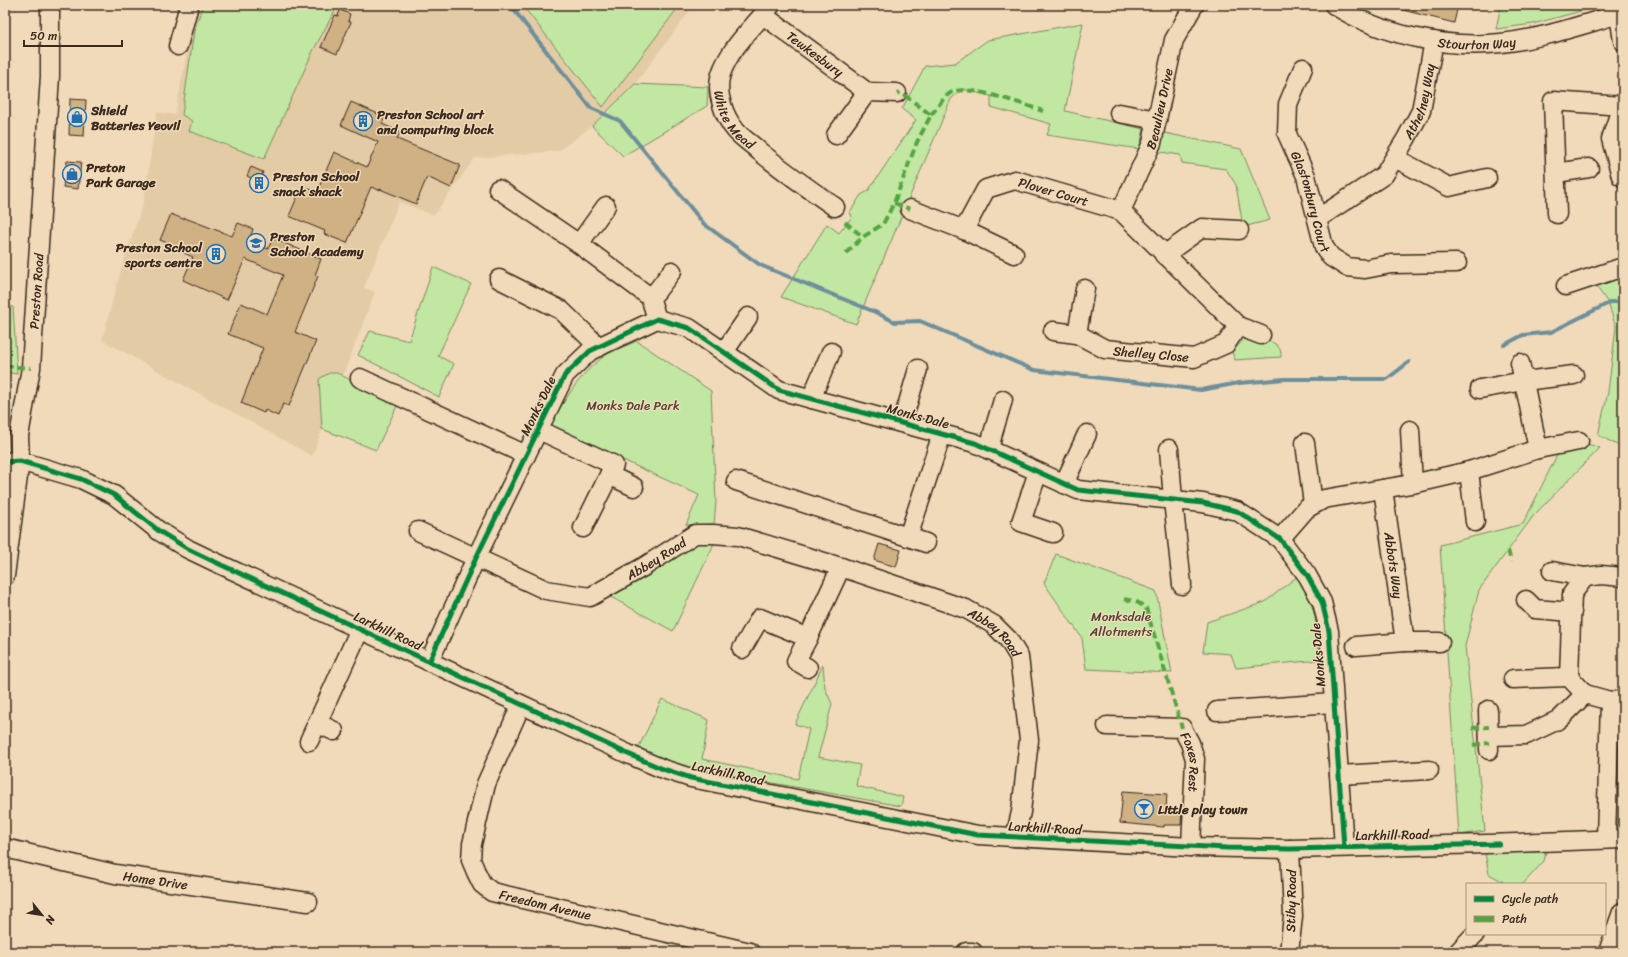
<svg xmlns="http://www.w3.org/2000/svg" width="1628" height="957" font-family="Sriracha,sans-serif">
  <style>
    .built { fill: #e3cba6 }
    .green { fill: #c1e7a2; stroke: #7e8860 }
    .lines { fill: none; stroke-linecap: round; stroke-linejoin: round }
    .stream { stroke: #6d8f9c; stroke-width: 4 }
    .building { fill: #d0b184; stroke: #3b2a1e }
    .minor-casing { stroke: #3b2a1e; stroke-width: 21 }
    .minor { stroke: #f0dab9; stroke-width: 18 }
    .quiet { stroke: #54a441; stroke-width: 4; stroke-dasharray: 8 4; stroke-linecap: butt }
    .cycleway-casing { stroke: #f0dab9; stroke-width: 8 }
    .cycleway { stroke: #00873e; stroke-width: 5 }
    .labels { text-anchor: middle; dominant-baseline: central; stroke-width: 3; stroke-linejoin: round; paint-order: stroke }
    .street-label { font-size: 13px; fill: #3b2a1e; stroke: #f0dab9 }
    .poi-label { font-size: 13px; font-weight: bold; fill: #3b2a1e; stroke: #f0dab9; text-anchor: start }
    .park-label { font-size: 13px; fill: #4f4632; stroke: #f0dab9 }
  </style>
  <rect width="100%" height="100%" fill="#f0dab9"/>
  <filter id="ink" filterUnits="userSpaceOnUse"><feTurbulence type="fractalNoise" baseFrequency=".025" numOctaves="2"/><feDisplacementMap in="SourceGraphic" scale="8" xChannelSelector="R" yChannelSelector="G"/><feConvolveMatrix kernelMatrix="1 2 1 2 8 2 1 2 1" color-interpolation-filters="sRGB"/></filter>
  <g filter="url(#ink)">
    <!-- built -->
    <polygon class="built" points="197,5 694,5 635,84 592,126 559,151 475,158 434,215 399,202 364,288 375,292 312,456 102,340 121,270 144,200 157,112 175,115 187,52 190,26"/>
    <!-- green -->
    <g class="green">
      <polygon points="203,5 338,5 313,51 264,159 189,131 192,121 182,115 194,31"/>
      <polygon points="522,5 680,5 603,107"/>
      <polygon points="1501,5 1603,5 1533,24 1496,29"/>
      <polygon points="1083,23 1065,111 1144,129 1139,149 1047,135 1051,124 991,107 991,96 962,89 951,99 856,324 781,297 827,224 839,233 852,217 850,212 861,195 868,191 916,120 902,109 925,66 955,63 988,40"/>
      <polygon points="635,84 708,87 707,106 623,156 592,126"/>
      <polygon points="1160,132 1241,149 1270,220 1243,227 1236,185 1226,169 1182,163 1180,155 1154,151"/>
      <polygon points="1623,261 1623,448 1598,435 1608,392 1616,327 1608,303 1586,272"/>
      <polygon points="433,267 471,284 438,356 454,364 439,397 358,355 370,331 409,341"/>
      <polygon points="5,306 13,307 17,374 5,372"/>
      <path d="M1246,337C1257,338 1283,339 1281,357L1235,360L1232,352Z"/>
      <path d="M637,341L711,391L716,502L714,524L686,525L699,495L549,426C565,401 578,375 603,357C612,350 626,346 637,341Z"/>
      <polygon points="329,373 337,373 398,404 376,450 322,429 319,379"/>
      <polygon points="1579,441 1600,448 1534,515 1479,590 1465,646 1485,831 1459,835 1440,545 1523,524 1562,445"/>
      <polygon points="714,534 713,546 673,631 609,596 694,537"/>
      <polygon points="1056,554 1156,591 1172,673 1086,669 1082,638 1044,583"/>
      <path d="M1299,575C1315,607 1318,625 1319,660L1236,668L1231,654L1203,652L1207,622L1265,602Z"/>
      <polygon points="823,665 825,688 832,704 818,757 860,765 856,786 903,797 901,806 700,770 697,779 634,757 662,699 709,720 702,759 798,779 809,729 795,724"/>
      <polygon points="1546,852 1544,861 1523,884 1507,884 1489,874 1485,853"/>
    </g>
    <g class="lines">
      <!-- stream -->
      <g class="stream">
        <polyline points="510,5 591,108 620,121 704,224 760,265 875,312 895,322 920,321 1034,370 1201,390 1239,383 1285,379 1387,379 1409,362"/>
        <polyline points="1504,345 1523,335 1551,332 1611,302 1623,302"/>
      </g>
    </g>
    <!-- building -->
    <g class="building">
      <polygon points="1399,5 1458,5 1454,23 1399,9"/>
      <polygon points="340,10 350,14 348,21 351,22 337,54 321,47 335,15 338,16"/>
      <polygon points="70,99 86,100 84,136 69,135"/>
      <polygon points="351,102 385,117 382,124 400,132 397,139 460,165 451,188 427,177 416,204 380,189 379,190 371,187 347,243 324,234 325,231 289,216 302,186 317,192 334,152 367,167 378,142 341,125"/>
      <polygon points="67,161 81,162 78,189 63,187"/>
      <polygon points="251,167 263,172 259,182 247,176"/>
      <polygon points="171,214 183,219 185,218 232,236 238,223 253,229 249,241 268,249 273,238 321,259 315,275 318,276 295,332 316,341 289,406 283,404 278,416 265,410 264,413 241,403 263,348 228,334 241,303 267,314 283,275 245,259 227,300 183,280 193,257 173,248 172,245 160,240"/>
      <polygon points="879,544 901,550 896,567 874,560"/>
      <polygon points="1123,791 1167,794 1166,809 1182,810 1181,825 1164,825 1164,827 1120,823"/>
    </g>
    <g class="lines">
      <defs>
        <g id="minor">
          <path id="s1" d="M771,5C754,27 730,47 721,74C715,92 724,117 736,131C742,138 752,144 759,151C783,171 809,189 835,207"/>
          <path id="s2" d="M1334,5C1381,35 1446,49 1501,43C1542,39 1583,24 1623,13"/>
          <path id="s3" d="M763,15L867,92L897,93"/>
          <polyline points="1619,15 1623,41"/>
          <polyline points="178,46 189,5"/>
          <path id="s4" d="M1303,68L1288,104L1287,134L1306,176L1324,247L1331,257L1347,267L1365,269L1391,264L1457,263"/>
          <polyline points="1623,102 1611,139 1621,176 1623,177"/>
          <polyline points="1119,113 1157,120"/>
          <polyline points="836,135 867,92"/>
          <polyline points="1395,158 1449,187 1487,178"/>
          <polyline points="1556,173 1589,168"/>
          <polyline points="498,189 579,244 650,297 657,319"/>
          <polyline points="910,209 964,230 1014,254"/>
          <path id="s5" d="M1121,211L1152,143L1174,40L1194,5"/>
          <polyline points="1557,214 1553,101 1622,106"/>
          <path id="s6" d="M1317,219L1384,175L1406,139L1421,111L1434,41"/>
          <path id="s7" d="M964,230L986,189L1015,180L1121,211L1238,326L1226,344L1194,358L1105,349L1077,334L1085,289"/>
          <polyline points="579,244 606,206"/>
          <polyline points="1164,255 1202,228 1239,230"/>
          <polyline points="499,279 561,310 599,347"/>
          <polyline points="1566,286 1623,267"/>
          <polyline points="650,297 656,292 672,271"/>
          <polyline points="1238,326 1261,335"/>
          <polyline points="1053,331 1077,334"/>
          <polyline points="724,352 748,317"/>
          <polyline points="1520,363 1538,449"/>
          <polyline points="360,378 526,455"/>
          <polyline points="1480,389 1524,381 1574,375"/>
          <polyline points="811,399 831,352"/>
          <polyline points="902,423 918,369"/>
          <polyline points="539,430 614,465 583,528"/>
          <polyline points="1410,430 1413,484"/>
          <polyline points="1305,443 1313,504"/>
          <polyline points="1169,449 1173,500 1182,585"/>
          <polyline points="989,450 993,433 1003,400"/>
          <polyline points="5,462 20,461 81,479 114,495 159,531 188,549 213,561 628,754 663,769 691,778 978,835 1191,847 1290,849 1487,844 1623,839"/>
          <polyline points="1469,471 1475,522"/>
          <polyline points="1038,472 1021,522 1053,533"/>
          <polyline points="609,475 634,487"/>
          <polyline points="736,481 908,537 942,434"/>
          <polyline points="1064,484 1087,434"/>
          <path id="s8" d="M1383,489L1405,642"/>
          <path id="s9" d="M418,531L546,590L590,597L645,566L695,534H713L738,536L841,567L966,609L994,625L1008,639L1019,657L1029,740L1021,812L1015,837"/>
          <polyline points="908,537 926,543"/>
          <polyline points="1280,539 1306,509 1324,499 1417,483 1469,471 1538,449 1579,441"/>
          <polyline points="1552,571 1585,577 1572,594 1569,677 1585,694 1610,701 1623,700"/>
          <path id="s10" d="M5,576L20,461L19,436L31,368L50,76V5"/>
          <polyline points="1585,577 1601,575 1623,577"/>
          <polyline points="1526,600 1535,609 1572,612"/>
          <polyline points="808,638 796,661 808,668"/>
          <polyline points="1356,646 1405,642 1440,642"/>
          <polyline points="742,649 760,618 808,638 841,567"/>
          <polyline points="429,662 476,558 565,375 590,351 657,319 689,328 779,390 975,443 1078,490 1203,503 1237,511 1280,539 1307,575 1322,602 1329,631 1344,847"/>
          <polyline points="1513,679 1569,677"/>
          <path id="s11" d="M521,705L486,784L472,844L471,860L476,872L482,884L492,892L750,952"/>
          <polyline points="1488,710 1489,750"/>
          <polyline points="1217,711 1333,703"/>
          <polyline points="317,723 334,731"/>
          <path id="s12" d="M1107,726L1182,728L1190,743L1195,759L1191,847"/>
          <polyline points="1489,736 1526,735 1560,719 1585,694"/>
          <polyline points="309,741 360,629"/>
          <polyline points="1339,775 1429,770"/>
          <polyline points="1606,839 1610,701"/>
          <path id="s13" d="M5,848L115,874L308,902"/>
          <polyline points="966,952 973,952"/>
          <polyline points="1289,952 1293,916 1290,849"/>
          <polyline points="1458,952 1475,934"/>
          <polyline points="1608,952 1622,912"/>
        </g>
      </defs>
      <!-- minor casing -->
      <use href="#minor" class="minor-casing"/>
      <!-- minor -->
      <use href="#minor" class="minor"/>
      <!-- quiet -->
      <g class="quiet">
        <path d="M931,115C936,109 945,95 952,92C968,84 1025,105 1043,111"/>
        <polyline points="894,203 910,209"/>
        <polyline points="845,222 863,237 883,224 894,203 917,142 931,115 903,94 897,93"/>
        <polyline points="846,253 863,237"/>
        <polyline points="5,366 31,368"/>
        <polyline points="1508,550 1511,562"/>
        <polyline points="1124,599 1137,602 1146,608 1182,728"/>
        <polyline points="1472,728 1489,727"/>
        <polyline points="1473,745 1489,743"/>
      </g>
      <defs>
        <g id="cycleway">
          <polyline points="5,462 20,461 81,479 114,495 159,531 188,549 213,561 628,754 663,769 691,778 978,835 1227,848 1290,849 1499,844"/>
          <polyline points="429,662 476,558 565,375 590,351 657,319 689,328 779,390 975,443 1078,490 1203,503 1237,511 1280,539 1307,575 1322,602 1329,631 1344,847"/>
        </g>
      </defs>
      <!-- cycleway casing -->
      <use href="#cycleway" class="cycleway-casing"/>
      <!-- cycleway -->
      <use href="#cycleway" class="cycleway"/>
    </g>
  </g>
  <!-- icons -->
  <defs>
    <symbol id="shop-ring" viewBox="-11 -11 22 22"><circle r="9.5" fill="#f0dab9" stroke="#1f6fb2" stroke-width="1.5"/><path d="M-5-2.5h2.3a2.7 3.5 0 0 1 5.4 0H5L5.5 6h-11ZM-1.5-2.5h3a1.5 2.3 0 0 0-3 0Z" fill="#1f6fb2"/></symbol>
    <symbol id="building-ring" viewBox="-11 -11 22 22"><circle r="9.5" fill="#f0dab9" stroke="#1f6fb2" stroke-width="1.5"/><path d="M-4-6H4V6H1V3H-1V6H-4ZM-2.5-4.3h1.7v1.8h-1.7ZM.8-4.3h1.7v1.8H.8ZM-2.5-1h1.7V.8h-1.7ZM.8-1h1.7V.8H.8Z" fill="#1f6fb2"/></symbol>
    <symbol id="school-ring" viewBox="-11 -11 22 22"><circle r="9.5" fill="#f0dab9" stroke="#1f6fb2" stroke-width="1.5"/><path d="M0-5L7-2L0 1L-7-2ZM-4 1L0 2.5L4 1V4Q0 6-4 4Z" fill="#1f6fb2"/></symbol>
    <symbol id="bar-ring" viewBox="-11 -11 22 22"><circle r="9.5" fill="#f0dab9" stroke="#1f6fb2" stroke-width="1.5"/><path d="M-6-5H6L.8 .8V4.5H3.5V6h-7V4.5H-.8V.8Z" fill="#1f6fb2"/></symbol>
  </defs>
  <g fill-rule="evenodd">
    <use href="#shop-ring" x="66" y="106" width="22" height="22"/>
    <use href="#building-ring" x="352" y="110" width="22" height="22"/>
    <use href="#shop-ring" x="61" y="163" width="22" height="22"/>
    <use href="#building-ring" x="248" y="172" width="22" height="22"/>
    <use href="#school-ring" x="245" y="232" width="22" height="22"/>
    <use href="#building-ring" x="205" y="243" width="22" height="22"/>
    <use href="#bar-ring" x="1133" y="798" width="22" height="22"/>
  </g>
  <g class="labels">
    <!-- street labels -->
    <g class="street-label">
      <text stroke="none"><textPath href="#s2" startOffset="150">Stourton Way</textPath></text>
      <text stroke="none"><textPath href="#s3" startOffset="65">Tewkesbury</textPath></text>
      <text stroke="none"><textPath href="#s6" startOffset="163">Athelney Way</textPath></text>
      <text stroke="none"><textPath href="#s5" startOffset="110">Beaulieu Drive</textPath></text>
      <text stroke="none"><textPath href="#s1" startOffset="136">White Mead</textPath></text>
      <text stroke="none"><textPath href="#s7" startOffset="117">Plover Court</textPath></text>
      <text stroke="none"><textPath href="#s4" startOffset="141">Glastonbury Court</textPath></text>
      <text stroke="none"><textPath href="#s10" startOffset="287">Preston Road</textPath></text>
      <text transform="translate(1151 354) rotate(5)">Shelley Close</text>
      <text transform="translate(538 406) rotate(-64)">Monks Dale</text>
      <text transform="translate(918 416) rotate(15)">Monks Dale</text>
      <text stroke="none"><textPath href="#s9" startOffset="262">Abbey Road</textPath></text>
      <text stroke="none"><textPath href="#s8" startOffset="77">Abbots Way</textPath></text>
      <text transform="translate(388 631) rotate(25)">Larkhill Road</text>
      <text stroke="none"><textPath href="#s9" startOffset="628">Abbey Road</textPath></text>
      <text transform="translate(1318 655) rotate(-95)">Monks Dale</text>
      <text stroke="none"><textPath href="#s12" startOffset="111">Foxes Rest</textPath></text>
      <text transform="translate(728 773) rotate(12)">Larkhill Road</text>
      <text transform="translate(1045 828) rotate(3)">Larkhill Road</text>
      <text transform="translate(1392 835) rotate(-1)">Larkhill Road</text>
      <text stroke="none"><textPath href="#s13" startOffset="154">Home Drive</textPath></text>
      <text transform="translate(1291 901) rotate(-89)">Stiby Road</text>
      <text stroke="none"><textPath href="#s11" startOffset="258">Freedom Avenue</textPath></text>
    </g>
    <!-- poi labels -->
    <g class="poi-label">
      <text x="91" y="110">Shield<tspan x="91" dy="15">Batteries Yeovil</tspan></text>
      <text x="377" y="114">Preston School art<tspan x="377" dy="15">and computing block</tspan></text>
      <text x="86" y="167">Preton<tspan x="86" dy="15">Park Garage</tspan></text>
      <text x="273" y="176">Preston School<tspan x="273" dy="15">snack shack</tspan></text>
      <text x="270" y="236">Preston<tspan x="270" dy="15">School Academy</tspan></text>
      <text x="202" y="247" text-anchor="end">Preston School<tspan x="202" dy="15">sports centre</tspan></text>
      <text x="1158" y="809">Little play town</text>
    </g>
    <!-- park labels -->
    <g class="park-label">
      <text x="633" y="405">Monks Dale Park</text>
      <text x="1121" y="616">Monksdale<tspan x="1121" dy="15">Allotments</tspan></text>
    </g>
  </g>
  <!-- margin -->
  <rect width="1628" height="957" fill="none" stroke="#f0dab9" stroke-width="20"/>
  <rect x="10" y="10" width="1608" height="937" fill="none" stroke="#3b2a1e" stroke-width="1.5" filter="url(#ink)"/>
  <!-- legend -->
  <rect x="1466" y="883" width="140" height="52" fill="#f0dab9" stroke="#a8947b"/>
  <rect x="1474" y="896" width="20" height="6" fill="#00873e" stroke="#a8947b"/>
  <text x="1502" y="903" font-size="12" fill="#3b2a1e">Cycle path</text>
  <rect x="1474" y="916" width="20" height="6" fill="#54a441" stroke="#a8947b"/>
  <text x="1502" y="923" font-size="12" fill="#3b2a1e">Path</text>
  <!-- north arrow -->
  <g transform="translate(42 915) rotate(120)" stroke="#f0dab9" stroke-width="3" paint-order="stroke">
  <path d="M0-3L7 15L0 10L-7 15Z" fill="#3b2a1e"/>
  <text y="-6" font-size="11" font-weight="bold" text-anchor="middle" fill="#3b2a1e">N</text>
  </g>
  <!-- scale -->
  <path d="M24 40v6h98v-6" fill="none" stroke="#3b2a1e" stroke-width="2"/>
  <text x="30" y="40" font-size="12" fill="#3b2a1e" stroke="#f0dab9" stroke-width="3" paint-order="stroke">50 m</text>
</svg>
